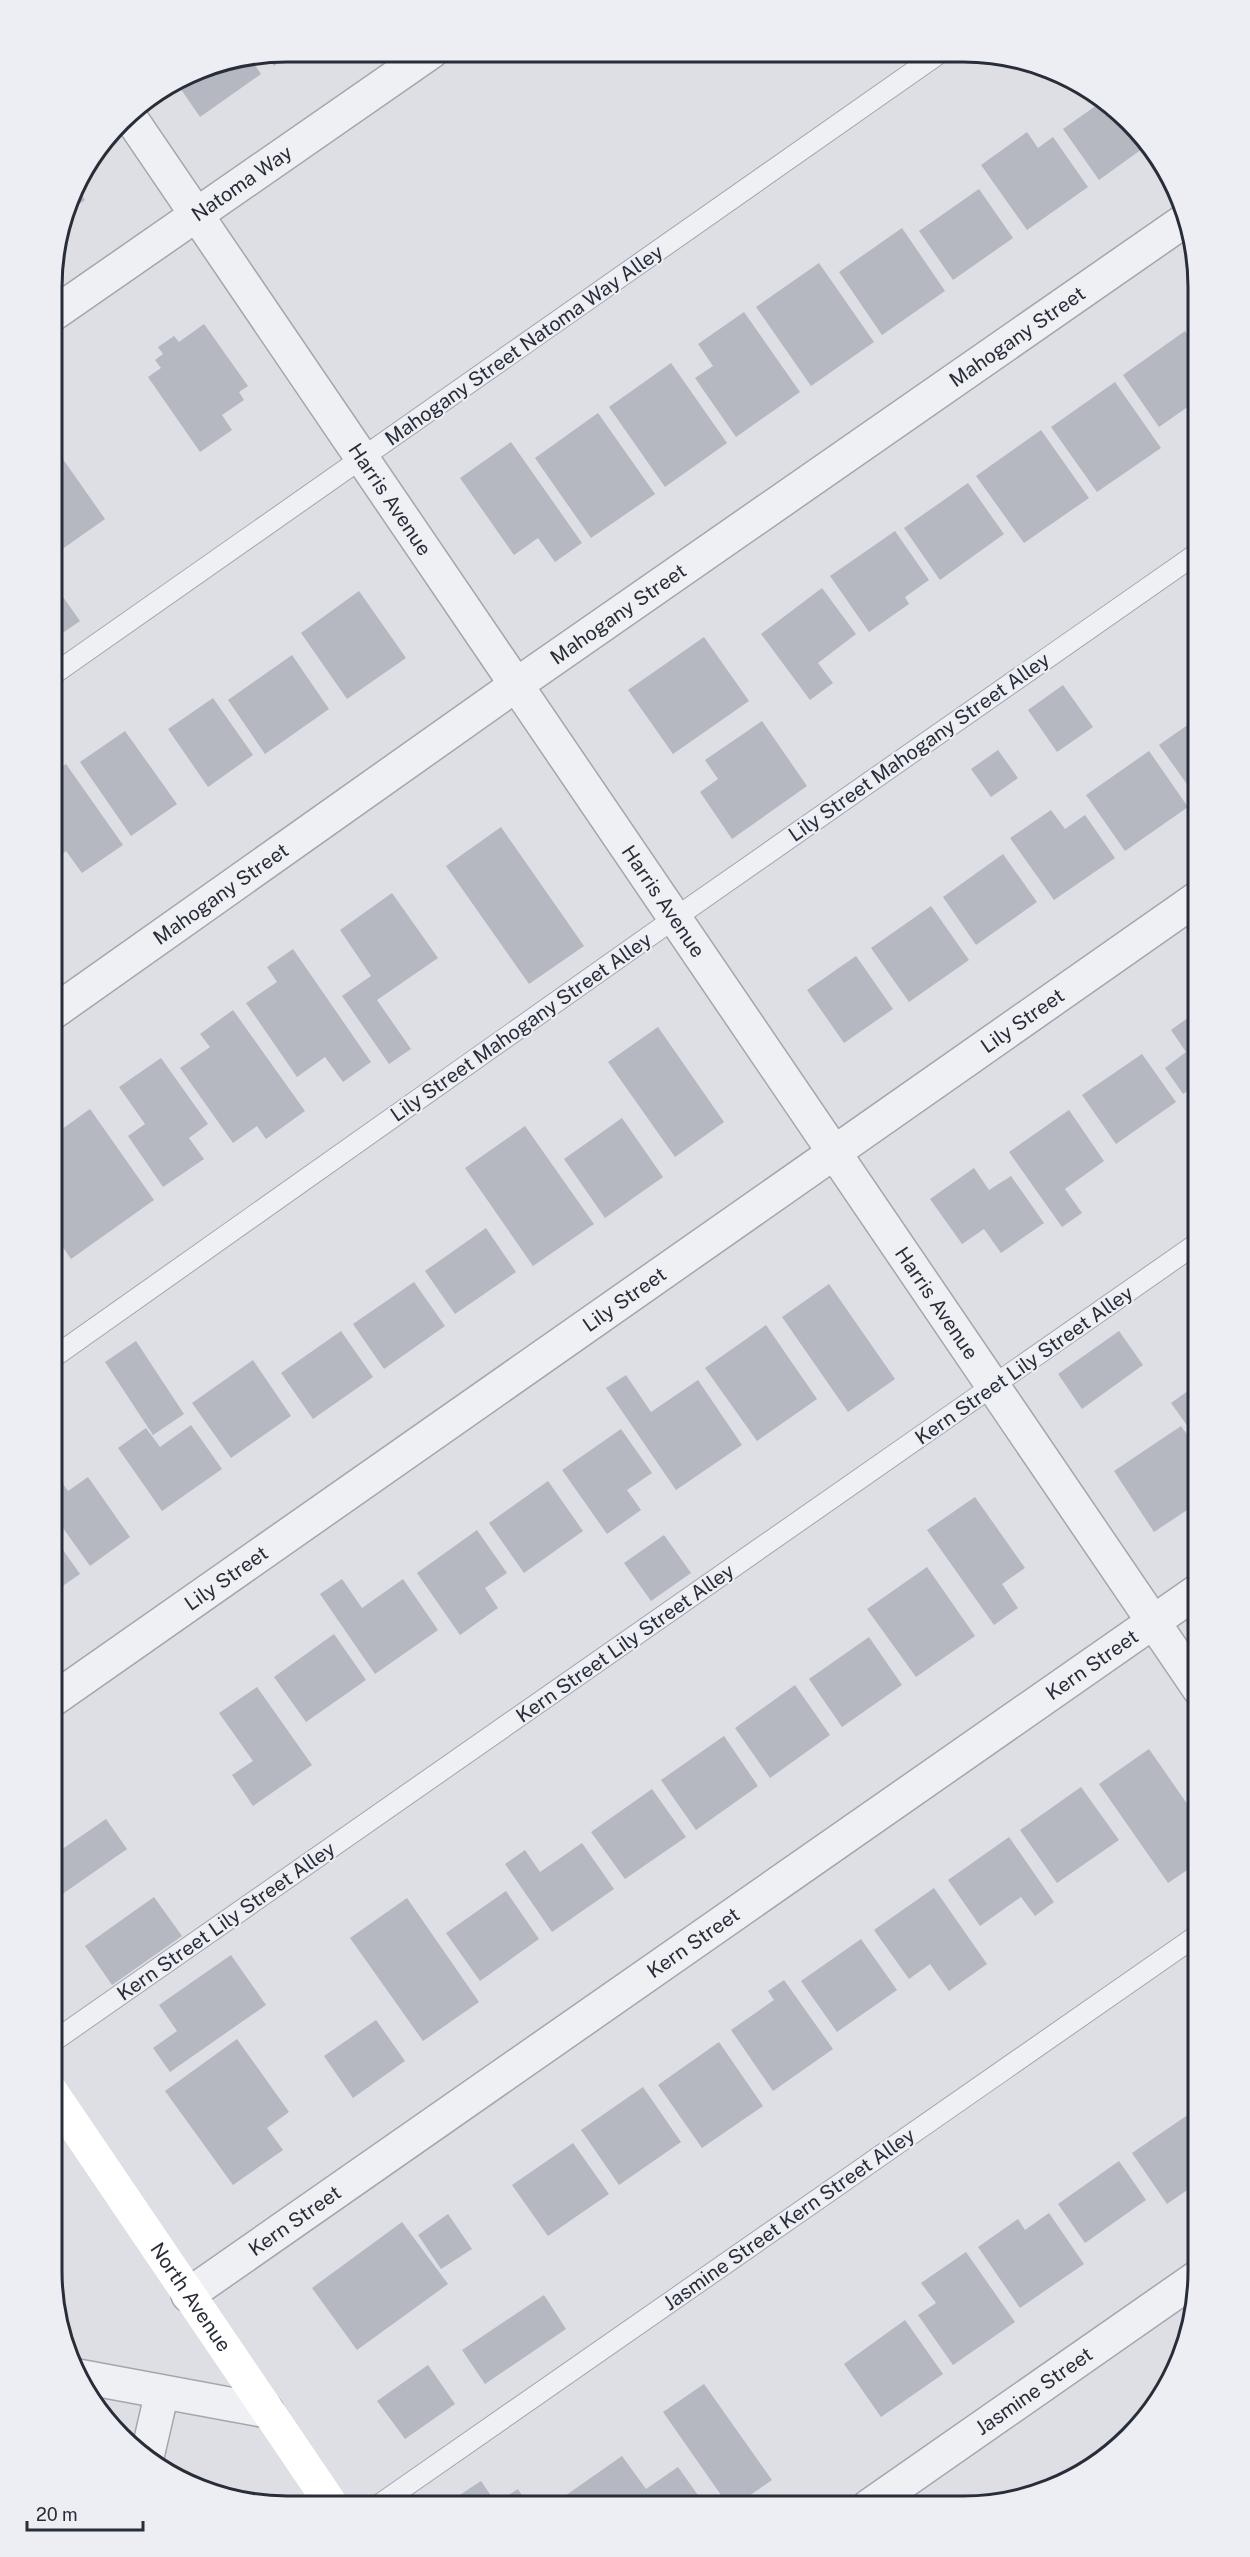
<svg xmlns="http://www.w3.org/2000/svg" width="1250" height="2557" font-family="'Public Sans',sans-serif">
  <style>
    .building { fill: #b5b8c1 }
    .lines { fill: none; stroke-linecap: round; stroke-linejoin: round }
    .lane-casing { stroke: #a3a6ae; stroke-width: 22 }
    .street-casing { stroke: #a3a6ae; stroke-width: 36 }
    .lane { stroke: #eff0f4; stroke-width: 20 }
    .street { stroke: #eff0f4; stroke-width: 33 }
    .secondary { stroke: #fff; stroke-width: 33 }
    .labels { text-anchor: middle; dominant-baseline: central; stroke-width: 4.5; stroke-linejoin: round; paint-order: stroke }
    .street-label { font-size: 20px; fill: #282d3a; stroke: #eceef3 }
    .rim { fill: none; stroke: #282d3a; stroke-width: 3 }
  </style>
  <rect width="100%" height="100%" fill="#dddfe5"/>
  <!-- building -->
  <g class="building">
    <polygon points="287,51 294,51 274,66 266,55"/>
    <polygon points="250,58 261,74 200,117 176,82 197,69"/>
    <polygon points="1104,100 1119,110 1149,144 1099,180 1063,129"/>
    <polygon points="1027,132 1038,148 1053,137 1088,187 1027,230 981,165"/>
    <polygon points="75,185 85,200 67,213"/>
    <polygon points="979,189 1013,238 953,280 919,231"/>
    <polygon points="902,228 945,291 882,335 839,272"/>
    <polygon points="819,263 874,342 811,386 756,307"/>
    <polygon points="744,312 800,392 736,437 695,378 713,366 698,344"/>
    <polygon points="204,324 248,386 239,392 244,400 222,415 232,430 200,452 148,377 161,368 155,360 163,354 158,347 174,336 179,342"/>
    <polygon points="1185,331 1199,352 1199,399 1159,427 1123,375"/>
    <polygon points="671,363 727,443 665,487 609,407"/>
    <polygon points="1115,382 1161,448 1097,492 1051,427"/>
    <polygon points="598,413 655,494 591,538 535,458"/>
    <polygon points="1041,430 1089,498 1024,543 976,476"/>
    <polygon points="511,442 582,543 555,562 538,538 514,555 460,478"/>
    <polygon points="53,445 105,519 51,557 51,446"/>
    <polygon points="968,483 1004,534 940,580 904,528"/>
    <polygon points="895,531 929,580 905,597 909,604 869,632 830,576"/>
    <polygon points="51,580 80,621 51,641"/>
    <polygon points="822,588 856,634 818,663 833,683 810,700 761,634"/>
    <polygon points="359,591 406,658 347,699 301,633"/>
    <polygon points="704,637 749,701 673,754 628,690"/>
    <polygon points="292,655 329,709 265,754 228,700"/>
    <polygon points="1063,685 1093,727 1057,752 1028,710"/>
    <polygon points="213,698 253,755 208,787 168,729"/>
    <polygon points="1199,717 1199,801 1159,745"/>
    <polygon points="762,721 807,786 732,839 700,792 718,779 705,760"/>
    <polygon points="125,731 177,804 131,836 80,762"/>
    <polygon points="998,750 1018,778 991,797 971,769"/>
    <polygon points="1149,751 1188,807 1125,851 1086,795"/>
    <polygon points="66,764 123,845 82,873 66,851 51,862 51,774"/>
    <polygon points="1051,810 1065,829 1085,815 1115,858 1054,900 1010,838"/>
    <polygon points="501,827 584,946 529,984 446,866"/>
    <polygon points="1003,854 1037,902 976,945 943,897"/>
    <polygon points="392,893 438,958 377,1000 411,1049 389,1064 342,996 371,976 340,930"/>
    <polygon points="931,906 969,960 909,1002 871,948"/>
    <polygon points="293,949 371,1062 343,1082 325,1057 297,1077 246,1003 277,982 267,967"/>
    <polygon points="856,956 893,1009 844,1043 807,990"/>
    <polygon points="233,1010 305,1111 266,1139 257,1126 233,1143 180,1068 210,1047 200,1034"/>
    <polygon points="1199,1010 1199,1083 1183,1094 1165,1068 1186,1052 1171,1030"/>
    <polygon points="658,1027 724,1122 675,1157 608,1062"/>
    <polygon points="1142,1054 1176,1102 1116,1144 1082,1095"/>
    <polygon points="161,1058 208,1124 189,1138 204,1159 163,1187 128,1136 145,1124 119,1087"/>
    <polygon points="90,1109 154,1200 71,1259 51,1230 51,1137"/>
    <polygon points="1069,1110 1104,1161 1065,1189 1082,1213 1062,1227 1009,1152"/>
    <polygon points="622,1118 663,1177 605,1218 564,1159"/>
    <polygon points="525,1126 594,1224 533,1266 465,1168"/>
    <polygon points="974,1168 989,1190 1011,1176 1044,1223 1001,1253 984,1229 962,1244 930,1199"/>
    <polygon points="486,1228 516,1272 455,1314 425,1271"/>
    <polygon points="414,1282 445,1326 384,1369 353,1324"/>
    <polygon points="829,1284 895,1379 848,1412 782,1317"/>
    <polygon points="766,1325 817,1399 757,1441 705,1368"/>
    <polygon points="341,1331 373,1377 313,1419 281,1373"/>
    <polygon points="1119,1331 1143,1365 1082,1409 1058,1374"/>
    <polygon points="136,1341 184,1414 153,1435 105,1362"/>
    <polygon points="253,1360 291,1416 231,1458 192,1403"/>
    <polygon points="626,1375 651,1412 698,1380 742,1445 676,1490 606,1388"/>
    <polygon points="1199,1383 1199,1442 1171,1403"/>
    <polygon points="191,1425 222,1469 162,1511 118,1448 146,1428 160,1447"/>
    <polygon points="1181,1426 1199,1451 1199,1502 1154,1532 1114,1471"/>
    <polygon points="621,1429 652,1473 627,1490 641,1510 607,1534 562,1470"/>
    <polygon points="53,1470 68,1491 88,1477 130,1537 90,1566 51,1511"/>
    <polygon points="548,1481 583,1531 524,1573 489,1523"/>
    <polygon points="975,1497 1025,1568 1002,1584 1018,1608 994,1625 927,1530"/>
    <polygon points="477,1530 507,1573 485,1588 498,1608 460,1635 417,1573"/>
    <polygon points="51,1533 80,1574 51,1594"/>
    <polygon points="664,1535 691,1573 651,1601 624,1563"/>
    <polygon points="927,1567 975,1636 916,1677 867,1609"/>
    <polygon points="342,1579 362,1608 403,1579 438,1630 375,1674 320,1594"/>
    <polygon points="334,1634 366,1680 306,1722 274,1677"/>
    <polygon points="869,1637 902,1685 842,1727 809,1679"/>
    <polygon points="795,1685 830,1735 770,1778 735,1728"/>
    <polygon points="257,1687 312,1765 253,1806 232,1775 253,1761 219,1713"/>
    <polygon points="724,1736 758,1786 696,1830 661,1780"/>
    <polygon points="1149,1749 1199,1821 1199,1862 1168,1883 1099,1784"/>
    <polygon points="1081,1787 1119,1840 1057,1883 1020,1830"/>
    <polygon points="652,1789 686,1837 625,1879 591,1832"/>
    <polygon points="106,1819 127,1849 51,1902 51,1836 61,1850"/>
    <polygon points="1009,1837 1054,1902 1035,1916 1021,1897 980,1926 948,1880"/>
    <polygon points="582,1843 614,1889 552,1932 505,1864 525,1850 540,1872"/>
    <polygon points="934,1888 987,1964 949,1991 930,1964 909,1979 874,1930"/>
    <polygon points="506,1891 539,1939 480,1981 446,1933"/>
    <polygon points="154,1897 182,1936 112,1985 85,1946"/>
    <polygon points="407,1898 479,2002 423,2041 350,1938"/>
    <polygon points="861,1939 897,1990 837,2032 801,1981"/>
    <polygon points="231,1955 266,2005 170,2072 153,2048 177,2031 159,2005"/>
    <polygon points="784,1980 833,2049 773,2091 731,2030 774,2000 768,1991"/>
    <polygon points="376,2020 405,2061 353,2098 324,2056"/>
    <polygon points="237,2039 289,2112 267,2128 283,2150 233,2185 165,2091"/>
    <polygon points="719,2042 763,2106 702,2148 658,2085"/>
    <polygon points="643,2087 681,2142 619,2185 581,2130"/>
    <polygon points="1192,2112 1199,2122 1199,2182 1167,2204 1132,2153"/>
    <polygon points="573,2143 609,2194 548,2236 512,2185"/>
    <polygon points="1119,2161 1146,2200 1085,2243 1058,2204"/>
    <polygon points="1049,2213 1084,2264 1020,2308 978,2247 1018,2219 1025,2230"/>
    <polygon points="448,2214 472,2249 441,2269 418,2235"/>
    <polygon points="402,2222 448,2284 357,2350 312,2288"/>
    <polygon points="966,2252 1015,2322 953,2365 918,2315 936,2303 921,2283"/>
    <polygon points="544,2295 566,2329 485,2384 462,2350"/>
    <polygon points="905,2320 943,2374 881,2417 844,2364"/>
    <polygon points="428,2365 455,2404 405,2439 377,2401"/>
    <polygon points="704,2384 772,2480 736,2505 728,2505 663,2412"/>
    <polygon points="622,2456 646,2489 678,2467 705,2505 552,2505"/>
    <polygon points="481,2481 496,2503 518,2489 528,2505 446,2504"/>
  </g>
  <g class="lines">
    <defs>
      <g id="lane">
        <polyline points="51,676 937,55"/>
        <polyline points="51,1359 675,918 1199,552"/>
        <polyline points="51,2043 1199,1242"/>
        <polyline points="380,2504 1199,1934"/>
      </g>
      <g id="street">
        <path id="s1" d="M128,114L1199,1689"/>
        <path id="s2" d="M52,315L431,52"/>
        <path id="s3" d="M51,1014L516,685L1188,218"/>
        <path id="s4" d="M51,1701L1199,897"/>
        <path id="s5" d="M188,2295L1199,1590"/>
        <polyline points="78,2376 267,2411"/>
        <polyline points="147,2457 162,2392"/>
        <path id="s6" d="M869,2506L1199,2276"/>
      </g>
    </defs>
    <!-- lane casing -->
    <use href="#lane" class="lane-casing"/>
    <!-- street casing -->
    <use href="#street" class="street-casing"/>
    <!-- lane -->
    <use href="#lane" class="lane"/>
    <!-- street -->
    <use href="#street" class="street"/>
    <!-- secondary -->
    <path class="secondary" id="s7" d="M51,2091L331,2504"/>
  </g>
  <g class="labels">
    <!-- street labels -->
    <g class="street-label">
      <text stroke="none"><textPath href="#s2" startOffset="231">Natoma Way</textPath></text>
      <text stroke="none"><textPath href="#s3" startOffset="1180">Mahogany Street</textPath></text>
      <text transform="translate(524 345) rotate(-35)">Mahogany Street Natoma Way Alley</text>
      <text stroke="none"><textPath href="#s1" startOffset="466">Harris Avenue</textPath></text>
      <text stroke="none"><textPath href="#s3" startOffset="694">Mahogany Street</textPath></text>
      <text transform="translate(919 747) rotate(-35)">Lily Street Mahogany Street Alley</text>
      <text stroke="none"><textPath href="#s3" startOffset="208">Mahogany Street</textPath></text>
      <text stroke="none"><textPath href="#s1" startOffset="952">Harris Avenue</textPath></text>
      <text stroke="none"><textPath href="#s4" startOffset="1186">Lily Street</textPath></text>
      <text transform="translate(521 1027) rotate(-35)">Lily Street Mahogany Street Alley</text>
      <text stroke="none"><textPath href="#s4" startOffset="700">Lily Street</textPath></text>
      <text stroke="none"><textPath href="#s1" startOffset="1438">Harris Avenue</textPath></text>
      <text transform="translate(1024 1365) rotate(-35)">Kern Street Lily Street Alley</text>
      <text stroke="none"><textPath href="#s4" startOffset="214">Lily Street</textPath></text>
      <text transform="translate(625 1643) rotate(-35)">Kern Street Lily Street Alley</text>
      <text stroke="none"><textPath href="#s5" startOffset="1102">Kern Street</textPath></text>
      <text transform="translate(226 1921) rotate(-35)">Kern Street Lily Street Alley</text>
      <text stroke="none"><textPath href="#s5" startOffset="616">Kern Street</textPath></text>
      <text transform="translate(789 2219) rotate(-35)">Jasmine Street Kern Street Alley</text>
      <text stroke="none"><textPath href="#s5" startOffset="130">Kern Street</textPath></text>
      <text stroke="none"><textPath href="#s7" startOffset="249">North Avenue</textPath></text>
      <text stroke="none"><textPath href="#s6" startOffset="201">Jasmine Street</textPath></text>
    </g>
  </g>
  <!-- crop -->
  <path d="M0 0H1250V2557H0ZM287 62H963A225 225 0 0 1 1188 287V2271A225 225 0 0 1 963 2496H287A225 225 0 0 1 62 2271V287A225 225 0 0 1 287 62Z" fill="#eceef3" fill-rule="evenodd"/>
  <path class="rim" d="M287 62H963A225 225 0 0 1 1188 287V2271A225 225 0 0 1 963 2496H287A225 225 0 0 1 62 2271V287A225 225 0 0 1 287 62Z"/>
  <!-- scale -->
  <path d="M27 2521v9h116v-9" fill="none" stroke="#282d3a" stroke-width="3"/>
  <text x="36" y="2521" font-size="18" fill="#282d3a" stroke="#eceef3" stroke-width="4.5" paint-order="stroke">20 m</text>
</svg>
